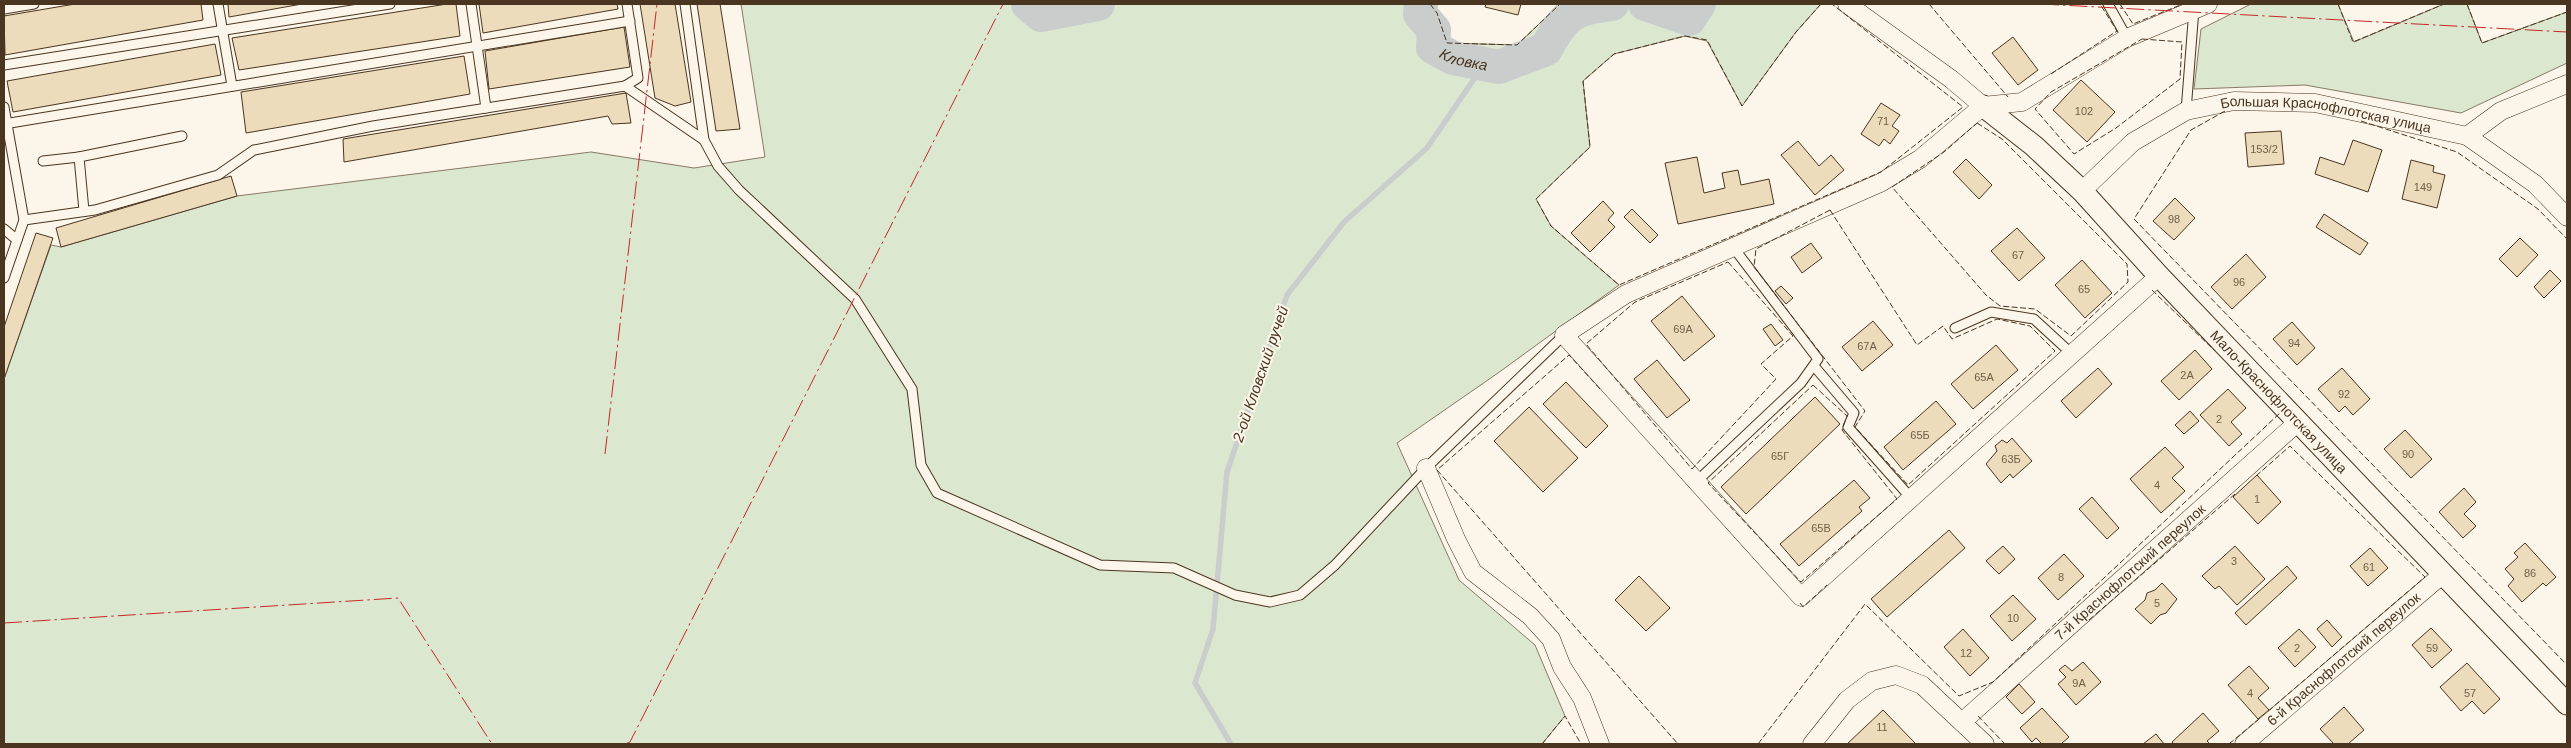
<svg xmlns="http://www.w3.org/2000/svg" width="2571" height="748" font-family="Arial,sans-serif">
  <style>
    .green { fill: #dce7d0; stroke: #887966 }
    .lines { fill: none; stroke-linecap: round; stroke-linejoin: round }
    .stream { stroke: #c9cecd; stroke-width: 5.5 }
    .river { stroke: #c9cecd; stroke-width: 34 }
    .building { fill: #ecdcbc; stroke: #4a3520 }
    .service-casing { stroke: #4a3520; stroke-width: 11 }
    .minor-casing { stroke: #4a3520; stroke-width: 19 }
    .tertiary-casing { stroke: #4a3520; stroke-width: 23 }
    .service { stroke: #fbf6e9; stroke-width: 9 }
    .minor { stroke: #fbf6e9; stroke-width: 18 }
    .tertiary { stroke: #fbf6e9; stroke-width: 21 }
    .fence { stroke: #4a3520; stroke-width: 1; stroke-dasharray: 6 2.5; stroke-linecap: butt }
    .power { stroke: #c62828; stroke-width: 1; stroke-dasharray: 18 4 2.5 4; stroke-linecap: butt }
    .labels { text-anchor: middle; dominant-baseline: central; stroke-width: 4; stroke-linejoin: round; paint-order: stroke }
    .number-label { font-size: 11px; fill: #725f47 }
    .street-label { font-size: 14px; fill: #4a3520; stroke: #fbf6e9 }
    .water-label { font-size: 15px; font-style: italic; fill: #4a3520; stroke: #fbf6e9 }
  </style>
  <rect width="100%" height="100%" fill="#fbf6e9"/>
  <!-- green -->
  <g class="green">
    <polygon points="741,4 1430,4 1437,13 1447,43 1517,45 1560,4 1821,4 1796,32 1742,106 1707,41 1685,36 1614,54 1583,81 1590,147 1536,199 1551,226 1619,285 1498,373 1397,443 1459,580 1535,645 1565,716 1542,744 4,744 4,379 51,245 61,247 237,196 591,152 694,168 765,157"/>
    <polygon points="2251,4 2338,4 2354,42 2444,4 2467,4 2482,43 2567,12 2567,63 2461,113 2305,85 2194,89 2201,29"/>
  </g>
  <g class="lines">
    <!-- stream -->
    <polyline class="stream" points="1231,744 1195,683 1213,629 1227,472 1287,295 1344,222 1427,148 1485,63"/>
    <!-- river -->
    <g class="river">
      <polyline points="1028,4 1041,15 1098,4"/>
      <path id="s1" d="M1421,4L1420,14L1434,30L1433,47L1453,58L1499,67L1546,49C1564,15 1573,8 1612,4"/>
      <polyline points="1645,4 1689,19 1699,4"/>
    </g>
  </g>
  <!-- building -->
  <g class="building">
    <polygon points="75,4 201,4 203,20 5,55 4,16"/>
    <polygon points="228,4 302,4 229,17"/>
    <polygon points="447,4 456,4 460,36 239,70 232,38"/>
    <polygon points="479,4 617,4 618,9 483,33"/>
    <polygon points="640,4 675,4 691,102 675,106 655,98"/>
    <polygon points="697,4 720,4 740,129 716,131"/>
    <polygon points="1486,4 1521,4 1518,15 1485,7"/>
    <polygon points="624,27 630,67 489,89 485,51"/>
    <polygon points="2013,37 2038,70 2018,85 1992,53"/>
    <polygon points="215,44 221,75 13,112 7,81"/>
    <polygon points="464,56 470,94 246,133 241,92"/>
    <polygon points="2081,80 2115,112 2087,142 2053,110"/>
    <polygon points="626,93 631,123 612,124 608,116 344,162 343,139"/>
    <polygon points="1881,103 1900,115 1892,126 1899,131 1890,144 1884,139 1879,146 1861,134"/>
    <polygon points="2281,131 2284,164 2248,167 2245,133"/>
    <polygon points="2353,140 2382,150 2368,192 2315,174 2320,157 2344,165"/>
    <polygon points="1798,141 1819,166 1831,155 1844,170 1815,195 1781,155"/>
    <polygon points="1697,157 1704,193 1725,188 1722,173 1738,170 1741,185 1769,179 1774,204 1678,224 1665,163"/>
    <polygon points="1966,159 1992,185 1979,199 1953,172"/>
    <polygon points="2411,160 2434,166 2433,172 2445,175 2437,208 2402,199"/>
    <polygon points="231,176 237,196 61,247 56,228"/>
    <polygon points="2175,198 2195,218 2174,240 2153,221"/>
    <polygon points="1603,201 1614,213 1608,220 1615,227 1590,252 1571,233"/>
    <polygon points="1632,209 1658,235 1650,243 1624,217"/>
    <polygon points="2324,214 2368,243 2360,255 2316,227"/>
    <polygon points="2017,228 2045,258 2019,281 1991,251"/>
    <polygon points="36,233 53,238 4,379 4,327"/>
    <polygon points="2520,238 2538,255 2517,277 2499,259"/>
    <polygon points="1811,243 1822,258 1802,273 1791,257"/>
    <polygon points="2246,254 2266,277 2232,309 2211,287"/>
    <polygon points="2082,260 2112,293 2085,318 2055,285"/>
    <polygon points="2550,270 2561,281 2544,298 2534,287"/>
    <polygon points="1781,286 1793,298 1786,304 1775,291"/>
    <polygon points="1682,296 1715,336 1684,361 1651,321"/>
    <polygon points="1873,321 1893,345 1862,371 1842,347"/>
    <polygon points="2292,322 2315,348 2297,365 2273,339"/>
    <polygon points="1771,324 1783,340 1775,346 1763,329"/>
    <polygon points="1996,345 2018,370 1973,409 1951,384"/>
    <polygon points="2195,350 2212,369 2179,400 2161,381"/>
    <polygon points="1657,360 1690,400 1667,418 1634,379"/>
    <polygon points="2098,368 2112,384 2076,418 2061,401"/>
    <polygon points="2342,368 2370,399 2353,415 2345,406 2339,412 2318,389"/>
    <polygon points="1566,382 1608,426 1586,448 1543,404"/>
    <polygon points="2228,389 2246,408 2231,422 2242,434 2229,446 2200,415"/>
    <polygon points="1815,397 1840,424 1746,514 1721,487"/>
    <polygon points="1936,401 1956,424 1903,470 1884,447"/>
    <polygon points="1529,407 1578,458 1543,492 1494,441"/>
    <polygon points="2190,411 2199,421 2184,434 2175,425"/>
    <polygon points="2405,430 2432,459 2411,478 2384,449"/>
    <polygon points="2012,438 2032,461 2013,478 2010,474 2001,483 1986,464 1997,451 1995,446 2002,440 2007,443"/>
    <polygon points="2165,447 2184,467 2172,478 2185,491 2161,513 2130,479"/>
    <polygon points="2257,475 2281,502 2258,524 2233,497"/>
    <polygon points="1854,480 1870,498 1859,507 1862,511 1799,566 1780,544"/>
    <polygon points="2464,488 2476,502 2464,514 2476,526 2463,538 2439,512"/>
    <polygon points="2092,497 2119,528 2107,539 2079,509"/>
    <polygon points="1949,530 1965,548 1887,617 1871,599"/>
    <polygon points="2525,543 2556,577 2546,586 2543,583 2522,602 2508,586 2514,579 2505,569 2518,557 2514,553"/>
    <polygon points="2003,546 2015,559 1999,574 1986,561"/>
    <polygon points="2235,546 2265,579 2237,605 2219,586 2215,589 2202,576"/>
    <polygon points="2370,548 2388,568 2368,586 2350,566"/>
    <polygon points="2064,554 2084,576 2058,600 2038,578"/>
    <polygon points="2287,566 2297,578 2246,625 2235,613"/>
    <polygon points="1639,576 1670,608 1646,631 1615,600"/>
    <polygon points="2162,583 2177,599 2166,613 2160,615 2151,624 2135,609 2145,600 2147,593 2155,590"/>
    <polygon points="2013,595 2036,619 2012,641 1990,616"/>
    <polygon points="2327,620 2342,637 2332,647 2317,629"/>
    <polygon points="2431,628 2452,650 2432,668 2412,645"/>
    <polygon points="1963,629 1989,658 1970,676 1944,647"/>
    <polygon points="2299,629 2316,647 2295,667 2278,648"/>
    <polygon points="2083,662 2101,682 2076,705 2058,684 2066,677 2059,670 2065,665 2072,671"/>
    <polygon points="2467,663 2500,699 2484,714 2472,701 2461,711 2440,687"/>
    <polygon points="2249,666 2269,688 2258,698 2269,710 2258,719 2228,685"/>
    <polygon points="2019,684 2035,702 2022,714 2006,697"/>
    <polygon points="2344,707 2364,730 2348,744 2334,744 2320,729"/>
    <polygon points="2042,708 2069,737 2061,744 2042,744 2036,738 2032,742 2020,728"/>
    <polygon points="1883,710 1916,744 1847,744"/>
    <polygon points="2203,713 2219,731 2207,741 2210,744 2174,744 2172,742"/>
    <polygon points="2156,734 2164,744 2143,744"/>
  </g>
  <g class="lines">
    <defs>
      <g id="service">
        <polyline points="218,4 232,86"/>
        <polyline points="471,4 486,108"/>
        <polyline points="685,4 704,140 718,166 739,190 855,299 912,389 921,465 937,493 1100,565 1174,568 1235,595 1270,602 1300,595 1335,565 1426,468 1564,335"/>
        <polyline points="2108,4 2127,38"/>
        <polyline points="4,9 34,4"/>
        <polyline points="4,65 390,4"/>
        <polyline points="625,86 638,78 627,4"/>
        <polyline points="4,107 24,220 4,278"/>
        <polyline points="2186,111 2194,9"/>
        <polyline points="4,124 630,21"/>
        <polyline points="43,161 79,157"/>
        <polyline points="84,211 79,157 182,136"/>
        <polyline points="24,220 95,210 218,175 254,150 373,126 625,86 704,140"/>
        <polyline points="4,229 17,240"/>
        <polyline points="1955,328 1991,312 2034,319 2072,354"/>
        <polyline points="1814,366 1854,413 1848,427 1911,498"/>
        <polyline points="1696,482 1801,383 1818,359 1733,247"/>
      </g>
      <g id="minor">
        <polyline points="1847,4 1951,79 1983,106"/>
        <polyline points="2467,136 2501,111 2567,84"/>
        <path id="s2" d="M2082,191L2133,142L2186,111L2234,101L2315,103L2467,136L2535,184L2567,217"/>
        <polyline points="2159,276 1801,597 1564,335 1626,294 1880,183 1920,159 1983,106 2022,102 2127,38 2208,4"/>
        <polyline points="1426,468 1456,539 1473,572 1530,616 1551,639 1562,667 1582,698 1600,744"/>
        <path id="s3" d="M1962,722L2298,422"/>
        <polyline points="1812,744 1847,700 1872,681 1896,675 1922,685 1985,744"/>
        <path id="s4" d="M2244,744L2443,574"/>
      </g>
      <g id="tertiary">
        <path id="s5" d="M1983,106L2034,146L2082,191L2159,276L2567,704"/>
      </g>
    </defs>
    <!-- service casing -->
    <use href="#service" class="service-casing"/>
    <!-- minor casing -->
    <use href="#minor" class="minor-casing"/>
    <!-- tertiary casing -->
    <use href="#tertiary" class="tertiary-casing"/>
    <!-- service -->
    <use href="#service" class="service"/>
    <!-- minor -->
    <use href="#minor" class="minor"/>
    <!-- tertiary -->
    <use href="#tertiary" class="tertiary"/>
    <!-- fence -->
    <g class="fence">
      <polyline points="1430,4 1437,13 1447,43 1517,45 1560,4"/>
      <polyline points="1821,4 1796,32 1742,106 1707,40 1685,36 1614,54 1583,81 1590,147 1536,199 1551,226 1619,285 1881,172 1963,107 1832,4"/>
      <polyline points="1929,4 2008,97"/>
      <polyline points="2120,4 2133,24 2183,4"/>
      <polyline points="2338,4 2353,42 2444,4"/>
      <polyline points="2467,4 2482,43 2567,12"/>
      <polygon points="2142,39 2182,42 2180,79 2116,128 2074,154 2035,109 2051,92"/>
      <polyline points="2051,74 2117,31 2100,4"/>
      <polyline points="2225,111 2191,130 2134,219 2567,665"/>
      <polyline points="2361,121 2457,152 2538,209 2567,239"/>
      <polygon points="1977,123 2002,139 2127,264 2128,282 2071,336 2035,309 2000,306 1986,295 1892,187 1944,152"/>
      <polygon points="1830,210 1917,345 1943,326 1952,339 1997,319 2030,326 2055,351 1908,485 1855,427 1865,411 1754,267 1756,249"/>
      <polygon points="1728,262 1793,336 1761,364 1776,379 1692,469 1586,344 1635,302"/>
      <polyline points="2152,290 2215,351"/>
      <polygon points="1813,385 1847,416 1842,430 1897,499 1801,582 1708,483"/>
      <polyline points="1600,389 1569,355 1437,470 1678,744"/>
      <polyline points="2256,476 2290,446 2425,577 2267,712"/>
      <polyline points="1800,603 1803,607 1827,585"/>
      <polyline points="2089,620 2235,494"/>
      <polyline points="1978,716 2005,744"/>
      <polyline points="1542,744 1565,716 1581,744"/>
      <polyline points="1758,744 1865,604 1959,696 1993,682 2280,413"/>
      <polyline points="2229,744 2260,718"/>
    </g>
    <!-- power -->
    <g class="power">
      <polyline points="2041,4 2567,32"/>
      <polyline points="605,454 657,4"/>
      <polyline points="4,623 398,598 492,744"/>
      <polyline points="625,744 630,742 1003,4"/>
    </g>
  </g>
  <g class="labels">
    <!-- number labels -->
    <g class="number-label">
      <text x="2084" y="111">102</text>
      <text x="1883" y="121">71</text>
      <text x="2264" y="149">153/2</text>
      <text x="2423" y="187">149</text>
      <text x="2174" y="219">98</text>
      <text x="2018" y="255">67</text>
      <text x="2239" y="282">96</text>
      <text x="2084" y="289">65</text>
      <text x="1683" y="329">69А</text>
      <text x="2294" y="343">94</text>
      <text x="1867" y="346">67А</text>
      <text x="2187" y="375">2А</text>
      <text x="1984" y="377">65А</text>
      <text x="2344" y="394">92</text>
      <text x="2219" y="419">2</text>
      <text x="1920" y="435">65Б</text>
      <text x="2408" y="454">90</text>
      <text x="1780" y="456">65Г</text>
      <text x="2011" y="459">63Б</text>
      <text x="2157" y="485">4</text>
      <text x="2257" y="499">1</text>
      <text x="1821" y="528">65В</text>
      <text x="2234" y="561">3</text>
      <text x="2369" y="567">61</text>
      <text x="2530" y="573">86</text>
      <text x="2061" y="577">8</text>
      <text x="2157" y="603">5</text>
      <text x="2013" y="618">10</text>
      <text x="2297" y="648">2</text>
      <text x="2432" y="648">59</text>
      <text x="1966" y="653">12</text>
      <text x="2079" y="683">9А</text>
      <text x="2250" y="693">4</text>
      <text x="2470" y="693">57</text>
      <text x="1882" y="727">11</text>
    </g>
    <!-- street labels -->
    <g class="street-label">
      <text stroke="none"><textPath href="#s2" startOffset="274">Большая Краснофлотская улица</textPath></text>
      <text stroke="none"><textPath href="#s5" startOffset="419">Мало-Краснофлотская улица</textPath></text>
      <text stroke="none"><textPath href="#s3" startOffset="225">7-й Краснофлотский переулок</textPath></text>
      <text stroke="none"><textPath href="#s4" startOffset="131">6-й Краснофлотский переулок</textPath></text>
    </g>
    <!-- water labels -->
    <g class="water-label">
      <text stroke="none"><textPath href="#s1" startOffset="82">Кловка</textPath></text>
      <text transform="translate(1260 374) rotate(-71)">2-ой Кловский ручей</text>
    </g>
  </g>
  <!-- border -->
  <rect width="2571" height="748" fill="none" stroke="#4a3520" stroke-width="10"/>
</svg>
